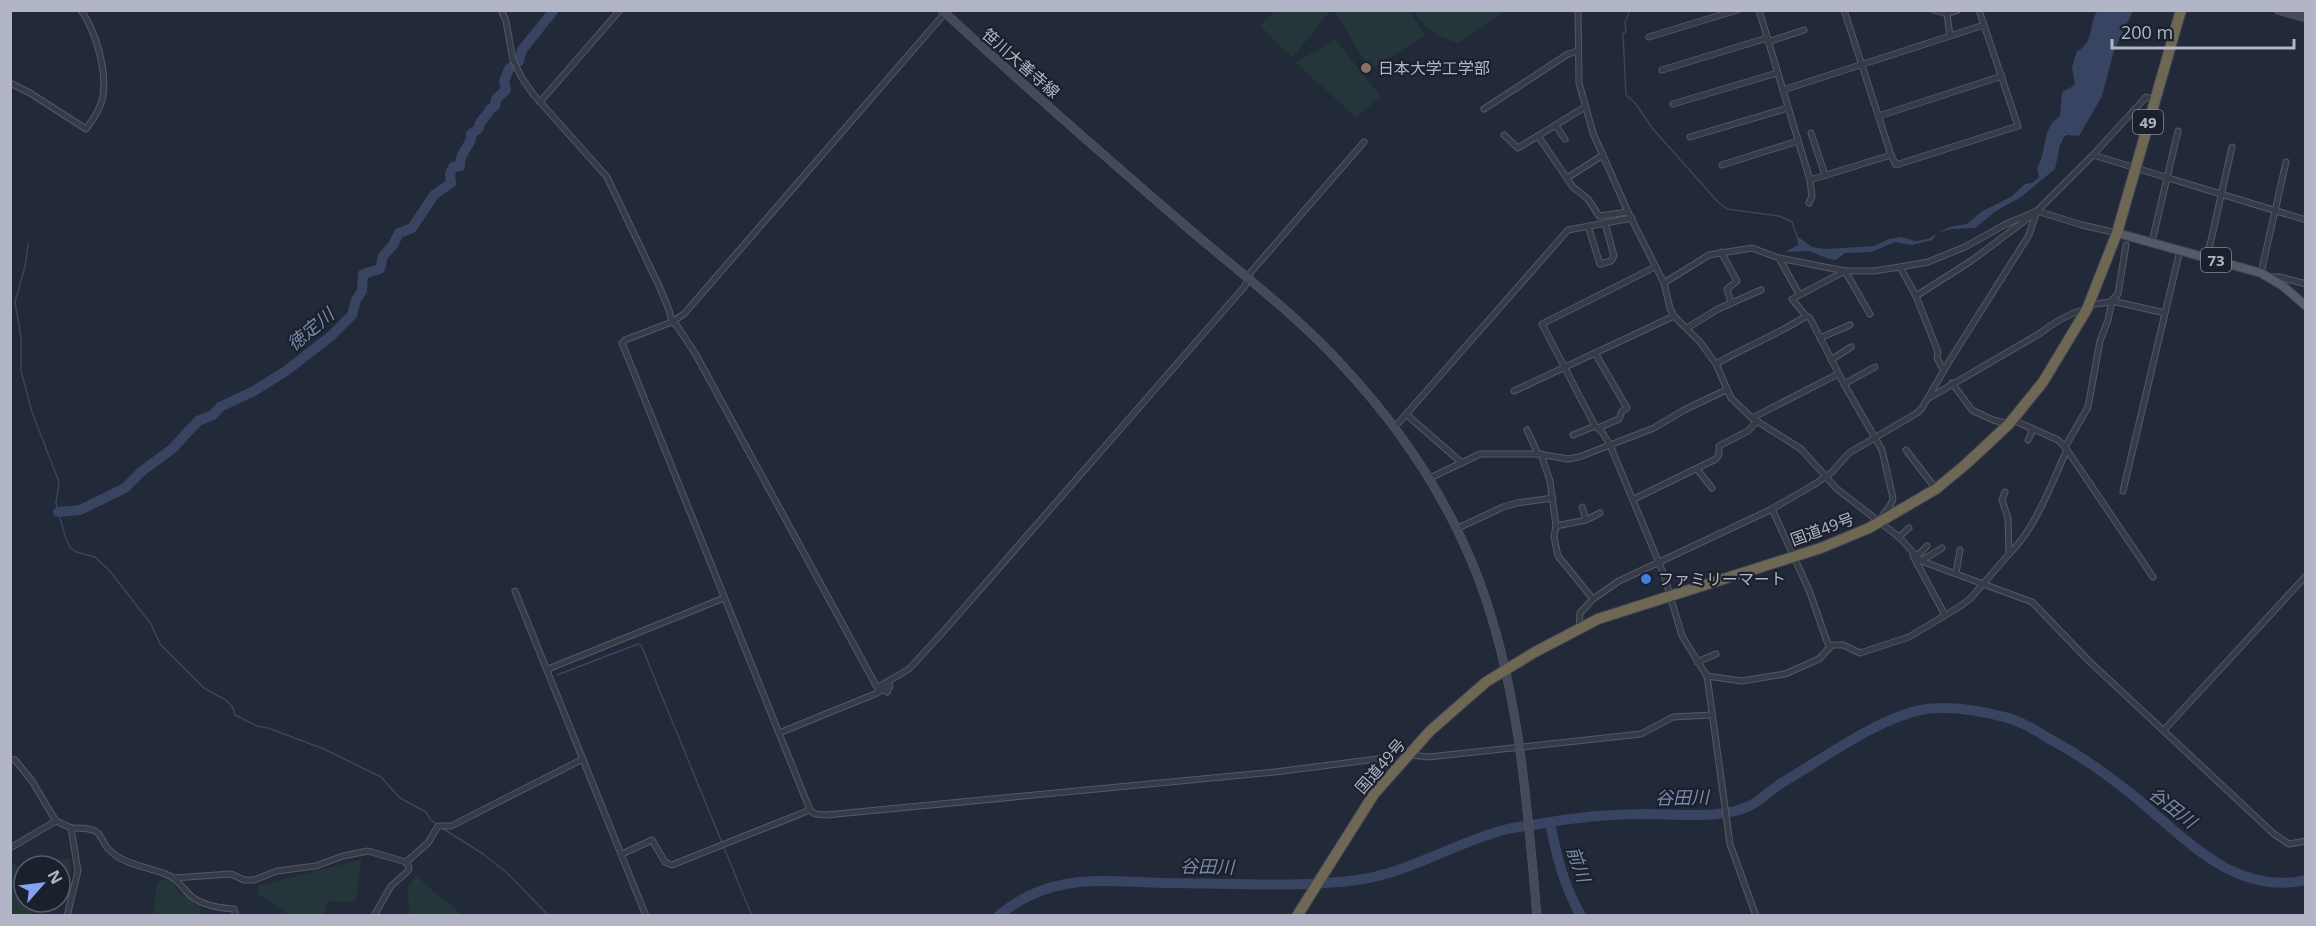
<svg xmlns="http://www.w3.org/2000/svg" width="2316" height="926" font-family="'Open Sans','Noto Sans JP',sans-serif">
  <style>
    .green { fill: #25363a }
    .water { fill: #384461 }
    .lines { fill: none; stroke-linecap: round; stroke-linejoin: round }
    .stream { stroke: #384461; stroke-width: 1.5 }
    .river { stroke: #384461; stroke-width: 10 }
    .street-casing { stroke: #545866; stroke-width: 7 }
    .secondary-casing { stroke: #545866; stroke-width: 9 }
    .primary-casing { stroke: #3f4452; stroke-width: 10 }
    .highway-casing { stroke: #414553; stroke-width: 12 }
    .street { stroke: #363b48; stroke-width: 5 }
    .secondary { stroke: #44495b; stroke-width: 8 }
    .primary { stroke: #545a68; stroke-width: 8 }
    .highway { stroke: #6e6753; stroke-width: 10 }
    .education-dot { fill: #8d6e63; stroke: #1b202d; stroke-width: 2 }
    .shop-dot { fill: #3f7fe0; stroke: #1b202d; stroke-width: 2 }
    .labels { text-anchor: middle; dominant-baseline: central; stroke-width: 4.5; stroke-linejoin: round; paint-order: stroke }
    .shield { fill: #1b202d; stroke: #848897; stroke-width: 1.5 }
    .shield-label { font-size: 15px; font-weight: bold; fill: #b1b5c5 }
    .street-label { font-size: 16px; fill: #b1b5c5; stroke: #1b202d }
    .poi-label { font-size: 16px; fill: #b1b5c5; stroke: #1b202d; text-anchor: start }
    .water-label { font-size: 18px; font-style: italic; fill: #7a88ab; stroke: #1b202d }
  </style>
  <rect width="100%" height="100%" fill="#222938"/>
  <!-- green -->
  <g class="green">
    <polygon points="1276,11 1326,11 1328,14 1292,58 1260,25"/>
    <polygon points="1334,11 1410,11 1425,36 1370,69"/>
    <path d="M1413,11H1505L1458,43C1438,37 1425,28 1413,11Z"/>
    <polygon points="1335,39 1381,97 1356,117 1296,63"/>
    <polygon points="70,858 72,871 60,900 60,866 49,866 56,861"/>
    <polygon points="362,859 355,902 328,901 324,914 319,915 287,915 285,911 259,895 257,886"/>
    <path d="M10,862C28,869 24,886 24,902H58C47,914 26,916 11,915Z"/>
    <polygon points="416,876 462,915 409,915 408,888"/>
    <polygon points="164,879 172,882 179,892 201,903 200,915 153,916 157,883"/>
  </g>
  <!-- water -->
  <path class="water" d="M2098,10L2133,11L2114,51L2102,96L2079,136L2067,135L2064,137L2060,145L2055,169L2021,197L1996,211L1975,228L1951,229L1938,233L1932,240L1925,242L1912,245L1895,242L1871,252L1845,253L1836,260L1829,259L1809,251L1785,252L1798,245L1797,236L1812,247L1825,249L1874,246L1889,239L1900,237L1916,241L1928,239L1949,227L1967,224L1981,212L2011,197L2025,184L2032,183L2039,177L2037,168C2048,151 2041,127 2060,116L2062,92L2075,85L2072,67L2077,51C2095,43 2088,24 2098,10Z"/>
  <g class="lines">
    <!-- stream -->
    <g class="stream">
      <polyline points="1630,10 1625,23 1626,31 1623,34 1626,95 1636,104 1653,129 1718,202 1727,209 1779,216 1792,222 1797,236"/>
      <polyline points="28,244 25,267 15,302 21,337 21,371 32,412 59,482 56,503 65,536 70,547 76,552 95,557 109,570 151,624 160,644 204,688 227,701 233,708 235,715 257,726 268,728 324,749 381,777 400,798 426,812 430,819 438,825"/>
      <polyline points="557,675 638,644 641,645 752,916"/>
      <polyline points="442,828 483,854 506,872 549,916"/>
    </g>
    <!-- river -->
    <g class="river">
      <path d="M58,512L80,510L125,488L142,471L172,449L198,421L213,415L220,407L254,391L286,371L331,336L352,315L356,300L362,291L363,274L380,269L383,256L393,245L399,233L412,228L434,195L451,183L450,174L453,167L460,166C459,151 473,145 471,134L479,128C478,121 488,116 490,109L495,106L496,99L506,90L504,81L509,69L519,61L522,50L554,10"/>
      <path d="M1550,822C1556,855 1564,886 1581,916"/>
      <path d="M998,916C1052,871 1103,882 1166,883C1228,883 1296,888 1357,880C1409,873 1454,843 1504,830C1515,827 1527,826 1539,824C1576,817 1606,814 1644,814C1673,814 1707,818 1735,811C1759,805 1764,794 1783,782C1823,759 1875,720 1920,710C1948,705 1977,710 2004,717C2019,720 2035,730 2048,738C2078,754 2104,772 2130,793C2182,834 2232,897 2306,880"/>
    </g>
    <defs>
      <g id="street">
        <polyline points="501,10 506,21 513,60 522,78 533,94 607,177 660,288 669,310 672,322 677,326 695,353 879,691"/>
        <polyline points="1578,10 1579,83 1593,133 1628,212 1664,283 1670,308 1674,316 1700,342 1716,364 1731,398 1752,418 1801,449 1837,489 1899,537 1921,561 2032,602 2089,661 2274,834 2289,844 2306,841"/>
        <polyline points="1759,10 1810,180 1891,155 1844,10"/>
        <polyline points="1934,10 1947,14 1958,10"/>
        <polyline points="945,13 684,314 672,322 625,340 622,343 810,810 815,814 826,815 1275,772 1385,758 1397,766"/>
        <polyline points="1947,14 1950,36"/>
        <polyline points="1649,37 1737,10"/>
        <polyline points="1768,42 1804,30"/>
        <polyline points="1662,70 1767,38"/>
        <path d="M10,83L30,93L86,129C93,120 101,108 103,96C107,70 96,32 81,10"/>
        <polyline points="1783,90 1984,25"/>
        <polyline points="540,102 620,10"/>
        <polyline points="1673,104 1777,73"/>
        <polyline points="1484,109 1568,54 1578,51"/>
        <polyline points="1879,116 2002,76"/>
        <polyline points="1555,125 1565,139"/>
        <polyline points="1811,133 1825,175"/>
        <polyline points="1504,135 1518,148 1585,107"/>
        <polyline points="1538,136 1573,187 1588,199 1599,216 1628,212"/>
        <polyline points="1690,137 1788,108"/>
        <polyline points="1891,155 1896,165 2018,126 1979,10"/>
        <polyline points="2093,155 2306,220"/>
        <polyline points="1722,165 1798,141"/>
        <polyline points="1567,178 1603,155"/>
        <polyline points="1809,203 1812,196 1810,180"/>
        <polyline points="1588,226 1600,264 1611,261 1614,256 1605,223"/>
        <polyline points="2152,242 2178,131"/>
        <polyline points="1721,252 1737,281 1727,289 1731,303"/>
        <polyline points="1779,258 1799,294"/>
        <polyline points="2207,258 2232,147"/>
        <polyline points="1655,267 1542,324 1595,426 1602,432 1610,445 1664,575 1682,636 1707,676 1730,844 1756,916"/>
        <polyline points="1900,267 1928,262 1965,247 2006,224 2037,211 2082,225 2117,233"/>
        <polyline points="2261,273 2286,162"/>
        <polyline points="2270,277 2280,277 2306,284"/>
        <polyline points="1664,283 1709,255 1752,248 1779,258 1845,271 1874,271 1900,267 1916,296 1938,352 1937,358 1944,371"/>
        <polyline points="1916,296 1971,261 2031,216"/>
        <polyline points="2089,305 2110,302 2118,294 2126,245"/>
        <polyline points="1806,316 1792,299 1845,271 1870,314"/>
        <polyline points="1687,328 1718,309 1761,290"/>
        <polyline points="1820,338 1850,325"/>
        <polyline points="1595,353 1627,408 1622,411 1619,419 1598,428"/>
        <polyline points="1831,360 1851,347"/>
        <path d="M1716,364C1746,346 1778,335 1806,316L1810,318L1844,384L1882,450L1893,498C1892,507 1884,511 1881,519"/>
        <polyline points="1952,383 1972,410 1993,420 2009,424"/>
        <polyline points="1844,384 1875,367"/>
        <polyline points="1514,391 1674,316"/>
        <path d="M1929,398L2039,334C2053,323 2068,314 2085,309"/>
        <polyline points="1407,415 1462,463"/>
        <polyline points="1752,418 1838,374"/>
        <polyline points="2013,420 2058,440 2065,447 2153,577"/>
        <polyline points="1394,428 1568,230 1632,218"/>
        <polyline points="1527,430 1538,454"/>
        <polyline points="1573,435 1595,426"/>
        <polyline points="2028,440 2031,434 2031,428"/>
        <polyline points="2065,447 2088,407 2100,341 2108,320 2112,301 2165,313"/>
        <polyline points="1906,450 1936,489"/>
        <polyline points="1541,454 1550,481 1556,526 1554,537 1558,556 1593,599"/>
        <polyline points="1697,469 1712,488"/>
        <polyline points="1428,479 1480,454 1538,454 1568,459 1579,457 1654,428 1684,410 1726,390"/>
        <polyline points="2123,491 2180,250"/>
        <polyline points="1634,499 1716,459 1719,455 1719,446 1748,431 1757,421"/>
        <polyline points="1582,507 1586,520"/>
        <polyline points="1772,509 1809,590 1829,647"/>
        <polyline points="1556,526 1586,520 1600,513"/>
        <polyline points="1456,529 1503,507 1517,503 1553,498"/>
        <polyline points="1899,537 1909,528"/>
        <path d="M2009,554C2036,528 2051,484 2067,450"/>
        <polyline points="1913,556 1945,615"/>
        <polyline points="1916,557 1927,546"/>
        <polyline points="1921,561 1942,548"/>
        <polyline points="1956,573 1960,550"/>
        <polyline points="515,591 646,916"/>
        <polyline points="1579,628 1580,613 1593,599 1619,581 1772,509 1815,484 1832,472 1849,453 1917,413 1922,408 1950,360 2029,235 2037,211 2093,155 2146,97 2154,100"/>
        <polyline points="1697,662 1716,654"/>
        <polyline points="548,669 724,598"/>
        <polyline points="1707,676 1742,681 1785,674 1819,659 1832,645 1843,645 1860,653 1909,637 1959,607 1970,599 2009,554 2008,518 2002,500 2005,492"/>
        <polyline points="880,686 909,669 943,632 1245,286 1251,272 1364,142"/>
        <polyline points="2164,730 2306,576"/>
        <polyline points="779,733 875,694 890,686 887,692"/>
        <polyline points="1410,755 1429,757 1641,734 1673,717 1711,715"/>
        <polyline points="10,759 15,760 32,781 56,821 71,828 78,871 67,916"/>
        <path d="M71,828C113,827 92,841 118,857C134,867 154,868 170,876C177,879 182,887 187,892C198,905 218,908 234,909L236,916"/>
        <polyline points="10,848 56,821"/>
        <polyline points="622,854 652,840 665,862 672,865 810,810"/>
        <polyline points="173,878 231,874 244,880 254,880 277,871 316,866 343,856 368,851 406,862"/>
        <polyline points="374,916 391,886 408,871 409,867 406,862 428,843 438,826 451,826 583,759"/>
      </g>
      <g id="secondary">
        <path d="M942,10C1020,82 1100,152 1181,222C1235,269 1294,312 1342,365C1400,427 1449,501 1479,580C1519,687 1527,803 1537,916"/>
        <polyline points="2278,10 2306,18"/>
      </g>
      <polyline id="primary" points="2117,233 2261,273 2283,286 2306,306"/>
      <polyline id="highway" points="1297,916 1374,794 1430,731 1486,682 1535,652 1598,619 1821,548 1869,528 1936,489 1965,465 2009,424 2043,382 2087,309 2117,233 2181,10"/>
    </defs>
    <!-- street casing -->
    <use href="#street" class="street-casing"/>
    <!-- secondary casing -->
    <use href="#secondary" class="secondary-casing"/>
    <!-- primary casing -->
    <use href="#primary" class="primary-casing"/>
    <!-- highway casing -->
    <use href="#highway" class="highway-casing"/>
    <!-- street -->
    <use href="#street" class="street"/>
    <!-- secondary -->
    <use href="#secondary" class="secondary"/>
    <!-- primary -->
    <use href="#primary" class="primary"/>
    <!-- highway -->
    <use href="#highway" class="highway"/>
  </g>
  <!-- markers -->
  <circle class="education-dot" cx="1366" cy="68" r="6"/>
  <circle class="shop-dot" cx="1646" cy="579" r="6"/>
  <g class="labels">
    <!-- shield labels -->
    <g class="shield">
      <rect x="2133" y="110" width="30" height="24" rx="4.5"/>
      <rect x="2201" y="248" width="30" height="24" rx="4.5"/>
    </g>
    <g class="shield-label">
      <text x="2148" y="122">49</text>
      <text x="2216" y="260">73</text>
    </g>
    <!-- street labels -->
    <g class="street-label">
      <text transform="translate(1021 63) rotate(41)">笹川大善寺線</text>
      <text transform="translate(1822 529) rotate(-20)">国道49号</text>
      <text transform="translate(1380 766) rotate(-49)">国道49号</text>
    </g>
    <!-- poi labels -->
    <g class="poi-label">
      <text x="1378" y="68">日本大学工学部</text>
      <text x="1658" y="579">ファミリーマート</text>
    </g>
    <!-- water labels -->
    <g class="water-label">
      <text transform="translate(310 329) rotate(-40)">徳定川</text>
      <text transform="translate(1682 797) rotate(-1)">谷田川</text>
      <text transform="translate(2173 807) rotate(38)">谷田川</text>
      <text transform="translate(1579 864) rotate(71)">前川</text>
      <text transform="translate(1207 866) rotate(1)">谷田川</text>
    </g>
  </g>
  <!-- border -->
  <rect width="2316" height="926" fill="none" stroke="#b1b5c5" stroke-width="24"/>
  <!-- north arrow -->
  <g transform="translate(42 884) rotate(62)"><circle r="28" fill="#1b202d" stroke="#575c6a" stroke-width="1.5"/>
  <path d="M0-4.5L10 22L0 15L-10 22Z" fill="#88a2f2"/>
  <text y="-9" font-size="16" font-weight="bold" text-anchor="middle" fill="#b1b5c5">N</text>
  </g>
  <!-- scale -->
  <path d="M2112 39v9h182v-9" fill="none" stroke="#b1b5c5" stroke-width="3"/>
  <text x="2121" y="39" font-size="18" fill="#b1b5c5" stroke="#1b202d" stroke-width="4.5" paint-order="stroke">200 m</text>
</svg>
